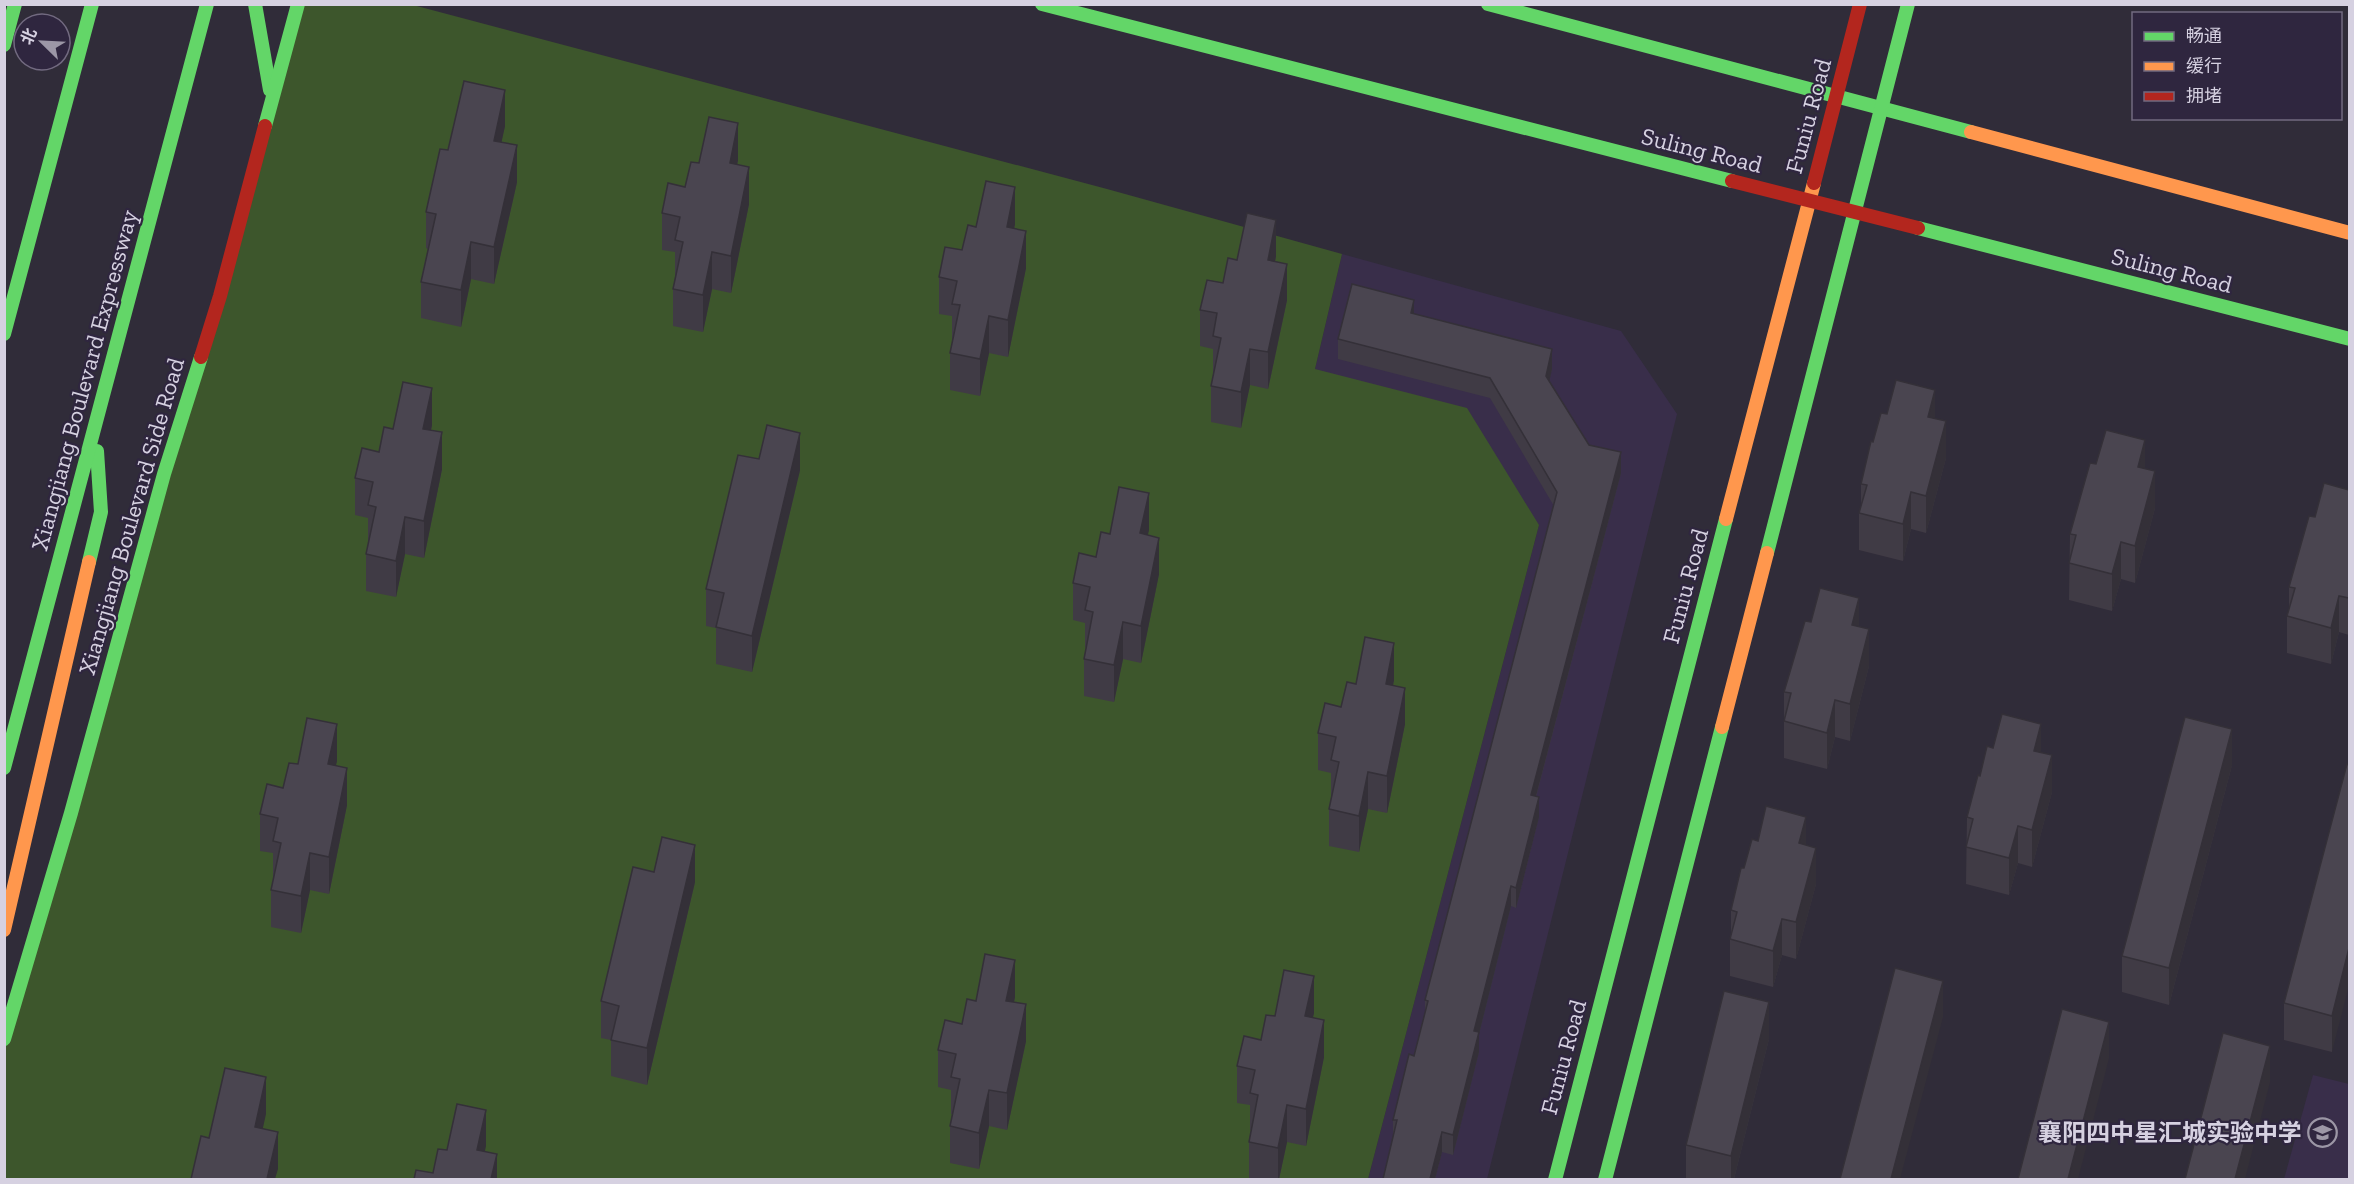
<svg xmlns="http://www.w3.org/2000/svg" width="2354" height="1184" font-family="'Zilla Slab','Noto Sans SC',serif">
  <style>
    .built { fill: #392e4a }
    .green { fill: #3d562c }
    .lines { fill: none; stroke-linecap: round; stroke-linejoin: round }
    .fast { stroke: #63d668; stroke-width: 14 }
    .slow { stroke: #ff974d; stroke-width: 14 }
    .jam { stroke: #b3261e; stroke-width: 14 }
    .wall { fill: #403b45 }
    .shaded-wall { fill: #343038 }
    .building { fill: #4a4550; stroke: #343038; stroke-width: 1.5 }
    .labels { text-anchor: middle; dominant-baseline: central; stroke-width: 4.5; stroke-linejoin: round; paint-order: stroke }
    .street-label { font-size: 24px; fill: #d6d1e1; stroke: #2f263f }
    .poi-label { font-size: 24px; font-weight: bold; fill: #d6d1e1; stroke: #2f263f; text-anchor: end }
  </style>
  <rect width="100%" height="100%" fill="#302c39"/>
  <!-- built -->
  <g class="built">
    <polygon points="1342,254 1621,331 1677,414 1487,1179 1368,1179 1539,525 1315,369"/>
    <polygon points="2313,1075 2349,1084 2349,1179 2284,1179"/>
  </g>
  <!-- green -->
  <polygon class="green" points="298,5 413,5 1107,189 1342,254 1315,369 1467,408 1539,525 1368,1179 5,1179 4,1039"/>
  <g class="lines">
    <!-- fast -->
    <g class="fast">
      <polyline points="255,4 270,90"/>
      <polyline points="1042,4 1732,181"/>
      <polyline points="1488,4 1971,132"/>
      <polyline points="4,45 15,4"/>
      <polyline points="265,126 298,4"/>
      <polyline points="1918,228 2350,339"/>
      <polyline points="4,334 92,4"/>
      <polyline points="1767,553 1908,4"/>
      <polyline points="89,562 101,512 97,451"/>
      <polyline points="4,768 207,4"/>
      <polyline points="4,1039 71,813 164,474 201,357"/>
      <polyline points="1555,1180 1726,519"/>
      <polyline points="1605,1180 1722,727"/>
    </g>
    <!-- slow -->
    <g class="slow">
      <polyline points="1971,132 2350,233"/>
      <polyline points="1726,519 1814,183"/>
      <polyline points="1722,727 1767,553"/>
      <polyline points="4,930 89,562"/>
    </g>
    <!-- jam -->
    <g class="jam">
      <polyline points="1732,181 1918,228"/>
      <polyline points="1814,183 1860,4"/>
      <polyline points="201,357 220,296 265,126"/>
    </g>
  </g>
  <!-- wall -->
  <g class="wall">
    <polygon points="505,126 501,142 517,182 494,284 471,279 461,327 421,318 421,282 428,249 426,248 426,212 448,150"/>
    <polygon points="738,160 737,165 749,204 731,293 712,289 703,332 673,326 673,289 675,277 675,252 662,250 662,213 685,187 699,163"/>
    <polygon points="1015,224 1014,229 1026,268 1008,357 989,353 980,396 950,390 950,353 953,341 952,340 952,316 939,314 939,277 962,250"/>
    <polygon points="1276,256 1275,261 1287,300 1268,389 1250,385 1241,428 1211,422 1211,386 1214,373 1213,373 1213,349 1200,346 1200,310 1223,283 1237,260"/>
    <polygon points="1414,314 1552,369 1549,381 1589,445 1621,473 1536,797 1539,817 1516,908 1511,906 1479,1034 1479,1052 1453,1155 1442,1152 1435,1179 1383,1179 1393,1138 1393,1120 1414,1056 1425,1012 1425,1000 1554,506 1490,398 1338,359 1338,339"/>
    <polygon points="1887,414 1935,419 1946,458 1926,533 1911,529 1903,561 1859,550 1859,513 1861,508 1861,484 1873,442"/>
    <polygon points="432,425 431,430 442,469 424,558 405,554 396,597 366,591 366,554 369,542 368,542 368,518 355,515 355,478 379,452 393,429"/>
    <polygon points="759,459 800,470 752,672 716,664 716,628 706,626 706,589"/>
    <polygon points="2096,464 2145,468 2155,508 2135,583 2121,579 2112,611 2069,600 2070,534"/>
    <polygon points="2349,490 2349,635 2339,632 2331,664 2287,653 2287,616 2289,611 2289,587 2315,517"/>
    <polygon points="1149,530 1147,535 1159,574 1141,663 1123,659 1114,702 1084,696 1084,659 1086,647 1085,647 1085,623 1073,620 1073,583 1096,557 1110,534"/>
    <polygon points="1811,622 1859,626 1869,666 1850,741 1835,737 1827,769 1784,758 1784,692"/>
    <polygon points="1394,680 1393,685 1405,724 1387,813 1368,809 1359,852 1329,846 1329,809 1332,797 1331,797 1331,773 1318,770 1318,733 1341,707 1356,684"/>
    <polygon points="1993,748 2041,752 2052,792 2032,867 2018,863 2009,895 1966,884 1967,817 1980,776"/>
    <polygon points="337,761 335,766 347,805 329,894 310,890 301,933 271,927 271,890 274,878 273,877 273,853 260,851 260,814 283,788 298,764"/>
    <polygon points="2347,764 2332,1052 2284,1040 2284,1003"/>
    <polygon points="2232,765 2169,1005 2122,992 2122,956"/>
    <polygon points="1758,841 1806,845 1816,884 1796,959 1782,955 1773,987 1730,976 1730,939 1731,934 1731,910 1744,868"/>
    <polygon points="695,882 647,1085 611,1076 611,1040 601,1038 601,1001"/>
    <polygon points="1015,997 1014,1002 1026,1041 1007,1130 989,1126 979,1169 950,1163 950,1126 952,1114 951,1114 951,1090 938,1087 938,1050 962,1024 976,1001"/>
    <polygon points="1314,1013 1312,1018 1324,1057 1306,1146 1287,1142 1279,1179 1249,1179 1249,1142 1251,1130 1250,1130 1250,1105 1237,1103 1237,1066 1261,1040 1275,1016"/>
    <polygon points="1769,1039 1734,1179 1686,1179 1686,1145"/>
  </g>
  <!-- shaded-wall -->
  <g class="shaded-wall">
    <polygon points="505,90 505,126 494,177 494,141"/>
    <polygon points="738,123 738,160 730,200 730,163"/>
    <polygon points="517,145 517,182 494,284 494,247"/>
    <polygon points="749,167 749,204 731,293 731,256"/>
    <polygon points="1015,187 1015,224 1007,264 1007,227"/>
    <polygon points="1276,220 1276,256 1268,297 1268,260"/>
    <polygon points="1026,231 1026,268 1008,357 1008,320"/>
    <polygon points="471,242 471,279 461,327 461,290"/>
    <polygon points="712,252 712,289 703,332 703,295"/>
    <polygon points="1287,264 1287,300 1268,389 1268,352"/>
    <polygon points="1414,300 1414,320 1411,313"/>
    <polygon points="989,316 989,353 980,396 980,359"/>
    <polygon points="1250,349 1250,385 1241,428 1241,392"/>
    <polygon points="1552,349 1552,369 1546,396 1546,376"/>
    <polygon points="432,388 432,425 423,465 423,429"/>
    <polygon points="1935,390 1935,427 1928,417"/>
    <polygon points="1946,421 1946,458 1926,533 1926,496"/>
    <polygon points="442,432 442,469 424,558 424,521"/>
    <polygon points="800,433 800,470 752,672 752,636"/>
    <polygon points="2145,440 2145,477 2138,467"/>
    <polygon points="1621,452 1621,473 1531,815 1531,795"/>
    <polygon points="2155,471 2155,508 2135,583 2135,546"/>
    <polygon points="1911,492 1911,529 1903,561 1903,524"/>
    <polygon points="1149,493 1149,530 1140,570 1140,533"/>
    <polygon points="405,517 405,554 396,597 396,561"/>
    <polygon points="1159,538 1159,574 1141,663 1141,626"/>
    <polygon points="2121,542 2121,579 2112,611 2112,574"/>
    <polygon points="2339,596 2339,632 2331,664 2331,628"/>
    <polygon points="1859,598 1859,635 1852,625"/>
    <polygon points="1123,622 1123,659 1114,702 1114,665"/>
    <polygon points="1869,629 1869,666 1850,741 1850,704"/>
    <polygon points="1394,643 1394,680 1386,720 1386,684"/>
    <polygon points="1405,688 1405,724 1387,813 1387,776"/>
    <polygon points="1835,700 1835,737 1827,769 1827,733"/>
    <polygon points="337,724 337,761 328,801 328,764"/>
    <polygon points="2041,724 2041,760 2034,751"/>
    <polygon points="2232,729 2232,765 2169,1005 2169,968"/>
    <polygon points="2052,755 2052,792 2032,867 2032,830"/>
    <polygon points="347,768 347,805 329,894 329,857"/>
    <polygon points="1368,772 1368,809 1359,852 1359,816"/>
    <polygon points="1539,797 1539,817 1516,908 1516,888"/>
    <polygon points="1806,817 1806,853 1799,843"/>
    <polygon points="2018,826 2018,863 2009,895 2009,858"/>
    <polygon points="695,845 695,882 647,1085 647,1048"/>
    <polygon points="1816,848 1816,884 1796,959 1796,922"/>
    <polygon points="310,853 310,890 301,933 301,896"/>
    <polygon points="1511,886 1511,906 1479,1034 1479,1052 1453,1155 1453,1135 1474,1031"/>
    <polygon points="1782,919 1782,955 1773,987 1773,951"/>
    <polygon points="2349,948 2349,985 2332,1052 2332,1016"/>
    <polygon points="1015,960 1015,997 1006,1037 1006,1001"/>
    <polygon points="1314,976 1314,1013 1305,1053 1305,1016"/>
    <polygon points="1943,981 1943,1017 1900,1179 1891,1179"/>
    <polygon points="1769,1002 1769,1039 1734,1179 1731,1179 1731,1156"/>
    <polygon points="1026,1004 1026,1041 1007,1130 1007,1093"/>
    <polygon points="1324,1020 1324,1057 1306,1146 1306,1109"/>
    <polygon points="2109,1022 2109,1058 2078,1179 2068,1179"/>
    <polygon points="2270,1046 2270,1082 2245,1179 2235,1179"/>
    <polygon points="266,1077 266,1114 255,1164 255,1127"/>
    <polygon points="989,1090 989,1126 979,1169 979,1133"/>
    <polygon points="1287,1105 1287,1142 1279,1179 1278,1179 1278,1148"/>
    <polygon points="486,1110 486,1146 479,1179 477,1150"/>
    <polygon points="278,1132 278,1169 275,1179 267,1179"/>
    <polygon points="1442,1132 1442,1152 1435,1179 1430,1179"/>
    <polygon points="497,1154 497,1179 491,1179"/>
  </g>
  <!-- building -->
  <g class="building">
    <polygon points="464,81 505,90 494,141 517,145 494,247 471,242 461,290 421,282 436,214 426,212 440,149 448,150"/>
    <polygon points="709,117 738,123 730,163 749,167 731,256 712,252 703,295 673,289 683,242 675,240 680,217 662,213 668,183 685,187 691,162 699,163"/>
    <polygon points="986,181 1015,187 1007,227 1026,231 1008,320 989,316 980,359 950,353 960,305 952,304 957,281 939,277 945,247 962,250 968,225 976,227"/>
    <polygon points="1247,213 1276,220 1268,260 1287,264 1268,352 1250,349 1241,392 1211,386 1221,338 1213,336 1217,313 1200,310 1207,280 1223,283 1228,258 1237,260"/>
    <polygon points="1352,284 1414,300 1411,313 1552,349 1546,376 1589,445 1621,452 1531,795 1539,797 1516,888 1511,886 1474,1031 1479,1032 1453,1135 1442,1132 1430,1179 1383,1179 1397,1120 1393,1120 1409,1054 1414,1056 1428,1001 1425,1000 1557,492 1490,378 1338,339"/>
    <polygon points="1896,380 1935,390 1928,417 1946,421 1926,496 1911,492 1903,524 1859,513 1867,485 1861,484 1871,441 1873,442 1881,413 1887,414"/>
    <polygon points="403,382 432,388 423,429 442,432 424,521 405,517 396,561 366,554 376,507 368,505 373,482 355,478 362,448 379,452 384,427 393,429"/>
    <polygon points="767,425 800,433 752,636 716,627 724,593 706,589 738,455 759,459"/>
    <polygon points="2106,430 2145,440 2138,467 2155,471 2135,546 2121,542 2112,574 2069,563 2076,535 2070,534 2090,463 2096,464"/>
    <polygon points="2324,483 2349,490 2349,598 2339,596 2331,628 2287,616 2295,588 2289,587 2309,516 2315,517"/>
    <polygon points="1119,487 1149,493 1140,533 1159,538 1141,626 1123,622 1114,665 1084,659 1093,612 1085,610 1090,587 1073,583 1079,553 1096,557 1101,532 1110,534"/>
    <polygon points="1820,588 1859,598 1852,625 1869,629 1850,704 1835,700 1827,733 1784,721 1791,693 1784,692 1805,621 1811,622"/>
    <polygon points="1365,637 1394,643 1386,684 1405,688 1387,776 1368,772 1359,816 1329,809 1339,762 1331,760 1336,737 1318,733 1325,703 1341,707 1347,682 1356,684"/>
    <polygon points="2002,714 2041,724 2034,751 2052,755 2032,830 2018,826 2009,858 1966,847 1973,819 1967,817 1978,775 1980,776 1987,746 1993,748"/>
    <polygon points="2185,717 2232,729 2169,968 2122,956"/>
    <polygon points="307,718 337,724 328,764 347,768 329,857 310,853 301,896 271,890 281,843 273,841 278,818 260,814 267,784 283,788 289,763 298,764"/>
    <polygon points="2347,764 2349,765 2349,948 2332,1016 2284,1003"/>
    <polygon points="1766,806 1806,817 1799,843 1816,848 1796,922 1782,919 1773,951 1730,939 1737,912 1731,910 1741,868 1744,868 1752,839 1758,841"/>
    <polygon points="662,837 695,845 647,1048 611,1040 619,1006 601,1001 633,867 654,872"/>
    <polygon points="985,954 1015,960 1006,1001 1026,1004 1007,1093 989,1090 979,1133 950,1126 960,1079 951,1077 956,1054 938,1050 945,1020 962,1024 967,999 976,1001"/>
    <polygon points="1895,968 1943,981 1891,1179 1840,1179"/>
    <polygon points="1284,970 1314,976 1305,1016 1324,1020 1306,1109 1287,1105 1278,1148 1249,1142 1258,1095 1250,1093 1255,1070 1237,1066 1244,1036 1261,1040 1266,1015 1275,1016"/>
    <polygon points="1724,991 1769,1002 1731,1156 1686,1145"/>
    <polygon points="2062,1009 2109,1022 2068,1179 2018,1179"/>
    <polygon points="2223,1033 2270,1046 2235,1179 2185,1179"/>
    <polygon points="225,1068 266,1077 255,1127 278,1132 267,1179 191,1179 201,1136 209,1138"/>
    <polygon points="457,1104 486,1110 477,1150 497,1154 491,1179 414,1179 416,1170 433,1173 438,1149 447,1150"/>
  </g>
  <!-- icons -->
  <defs>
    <symbol id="school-ring" viewBox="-11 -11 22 22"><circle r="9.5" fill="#2f263f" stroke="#9c97a6" stroke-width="1.5"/><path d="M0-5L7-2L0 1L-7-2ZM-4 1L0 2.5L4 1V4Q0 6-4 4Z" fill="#9c97a6"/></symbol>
  </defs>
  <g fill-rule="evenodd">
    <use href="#school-ring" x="2306" y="1116" width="33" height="33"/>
  </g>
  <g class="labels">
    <!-- street labels -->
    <g class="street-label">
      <text transform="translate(1808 116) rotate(-75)">Funiu Road</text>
      <text transform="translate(1702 150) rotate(14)">Suling Road</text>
      <text transform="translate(2172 270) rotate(14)">Suling Road</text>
      <text transform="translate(84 380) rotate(-75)">Xiangjiang Boulevard Expressway</text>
      <text transform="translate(131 516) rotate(-74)">Xiangjiang Boulevard Side Road</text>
      <text transform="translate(1685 586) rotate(-75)">Funiu Road</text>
      <text transform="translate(1563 1057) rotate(-75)">Funiu Road</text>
    </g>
    <!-- poi labels -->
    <g class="poi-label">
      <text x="2302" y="1132">襄阳四中星汇城实验中学</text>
    </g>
  </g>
  <!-- border -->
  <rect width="2354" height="1184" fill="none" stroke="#d6d1e1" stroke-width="12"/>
  <!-- legend -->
  <rect x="2132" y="12" width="210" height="108" fill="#2f263f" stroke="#726a80" stroke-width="1.5"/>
  <rect x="2144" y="32" width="30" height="9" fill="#63d668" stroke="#726a80" stroke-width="1.5"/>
  <text x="2186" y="42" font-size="18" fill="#d6d1e1">畅通</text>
  <rect x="2144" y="62" width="30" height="9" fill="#ff974d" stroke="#726a80" stroke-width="1.5"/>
  <text x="2186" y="72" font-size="18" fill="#d6d1e1">缓行</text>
  <rect x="2144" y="92" width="30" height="9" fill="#b3261e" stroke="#726a80" stroke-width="1.5"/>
  <text x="2186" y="102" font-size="18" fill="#d6d1e1">拥堵</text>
  <!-- north arrow -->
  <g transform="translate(42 42) rotate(294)"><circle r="28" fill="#2f263f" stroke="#726a80" stroke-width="1.5"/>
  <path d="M0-4.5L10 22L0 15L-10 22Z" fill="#9c97a6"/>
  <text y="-9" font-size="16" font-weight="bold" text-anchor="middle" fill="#d6d1e1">北</text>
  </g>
</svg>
